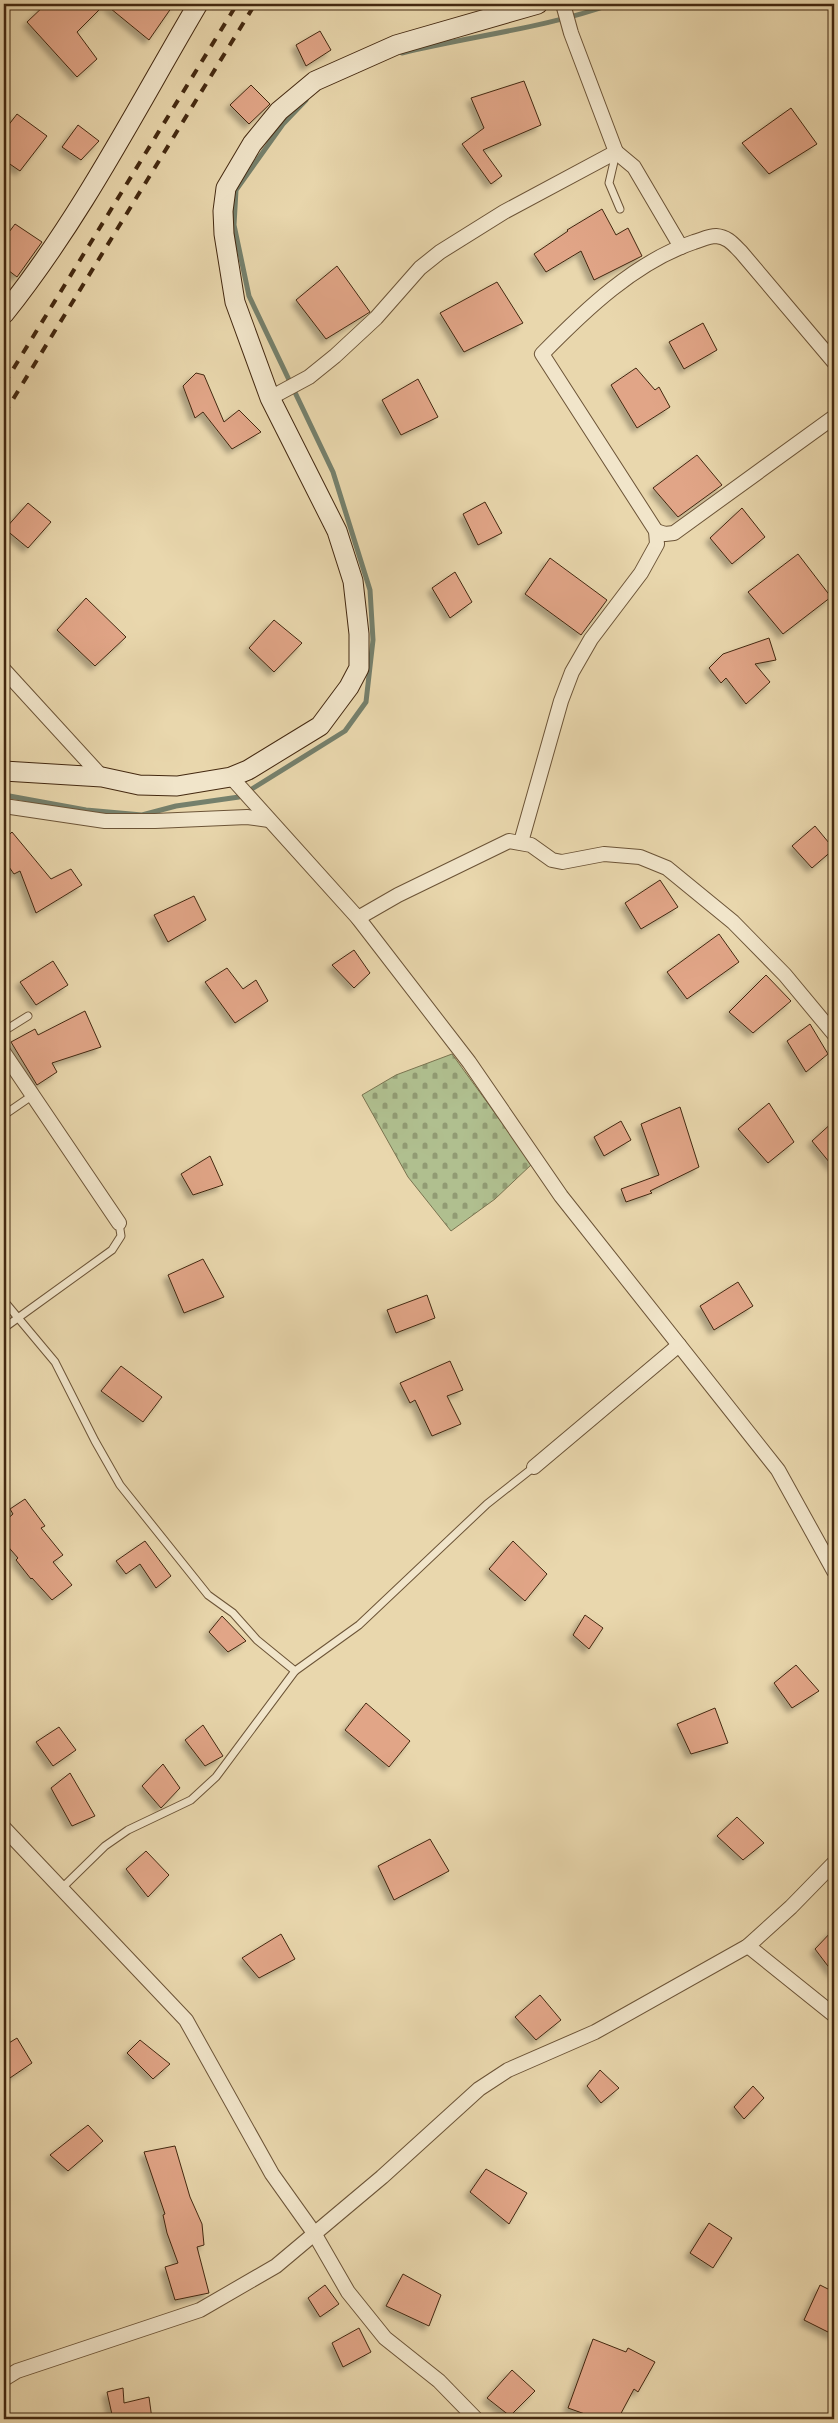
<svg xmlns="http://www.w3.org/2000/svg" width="838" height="2423" font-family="'IM FELL French Canon',serif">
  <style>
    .cemetery { fill: url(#cemetery-stones); stroke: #7a7450 }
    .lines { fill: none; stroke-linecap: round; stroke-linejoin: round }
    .stream { stroke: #75806c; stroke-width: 5 }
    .building { fill: #e1a587; stroke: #432810; filter: url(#shadow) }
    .lane-casing { stroke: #6c5437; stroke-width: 9 }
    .street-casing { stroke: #6c5437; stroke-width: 16 }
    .secondary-casing { stroke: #432810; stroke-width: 21 }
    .lane { stroke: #f1e5ca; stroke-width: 7 }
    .street { stroke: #f1e5ca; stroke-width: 14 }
    .secondary { stroke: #f1e5ca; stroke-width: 19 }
    .rail { stroke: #432810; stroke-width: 4; stroke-dasharray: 9 9; stroke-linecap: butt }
  </style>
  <defs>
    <pattern id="cemetery-stones" width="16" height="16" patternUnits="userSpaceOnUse" patternTransform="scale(1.25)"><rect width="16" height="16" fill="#b0bf8f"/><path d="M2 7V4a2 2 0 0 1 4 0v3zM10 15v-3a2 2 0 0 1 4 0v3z" fill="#919b73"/></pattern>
    <filter id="shadow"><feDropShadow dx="-4.5" dy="4.5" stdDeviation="2.5" flood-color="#0004"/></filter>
  </defs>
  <rect width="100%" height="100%" fill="#e9d7ad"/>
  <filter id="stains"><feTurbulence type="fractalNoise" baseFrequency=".004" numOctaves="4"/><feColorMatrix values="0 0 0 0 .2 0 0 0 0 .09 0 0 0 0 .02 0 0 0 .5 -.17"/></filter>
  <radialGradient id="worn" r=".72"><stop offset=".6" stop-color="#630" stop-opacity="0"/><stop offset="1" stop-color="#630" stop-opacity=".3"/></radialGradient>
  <!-- cemetery -->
  <polygon class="cemetery" points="452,1054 532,1164 495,1199 451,1231 408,1177 362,1095 396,1075"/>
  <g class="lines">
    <!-- stream -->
    <g class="stream">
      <path d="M402,53C471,36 545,28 612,4"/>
      <polyline points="4,795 86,810 142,815 176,806 239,797 345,731 366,702 373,640 370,590 333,472 249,296 234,225 236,190 283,124 306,100"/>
    </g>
  </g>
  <!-- building -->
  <g class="building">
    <polygon points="46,4 174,4 149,40 105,4 77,32 97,59 77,77 27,22"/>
    <polygon points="320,31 331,50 306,66 296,45"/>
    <polygon points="524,81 541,125 483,150 502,176 491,184 462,144 484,128 471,98"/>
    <polygon points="251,85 270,104 249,124 230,105"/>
    <polygon points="791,108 817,144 769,174 742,143"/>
    <polygon points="17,114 47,136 20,171 4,160 4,131"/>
    <polygon points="78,125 99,141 81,160 62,147"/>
    <polygon points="602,209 616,235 628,228 642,256 594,280 581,251 546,272 534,254 568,231 567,230"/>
    <polygon points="15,224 42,242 17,277 4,267 4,239"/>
    <polygon points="337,266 370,312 326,339 296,300"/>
    <polygon points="497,282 523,323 464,352 440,313"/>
    <polygon points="703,323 717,350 684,369 669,342"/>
    <polygon points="636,368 655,390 659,387 670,407 637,428 611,385"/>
    <polygon points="196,373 204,375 224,422 239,410 261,432 232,449 203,412 195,418 183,386"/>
    <polygon points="418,379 438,417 401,435 382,400"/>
    <polygon points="697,455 722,485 678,517 653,488"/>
    <polygon points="485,502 502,533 478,545 463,514"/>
    <polygon points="28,503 51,522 28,548 5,529"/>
    <polygon points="742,508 765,537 732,564 710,538"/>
    <polygon points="798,554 831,597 783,634 748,592"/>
    <polygon points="550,558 607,600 581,635 525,594"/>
    <polygon points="455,572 472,602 450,618 432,588"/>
    <polygon points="86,598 126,637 95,666 57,630"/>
    <polygon points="274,620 302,643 274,672 249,648"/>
    <polygon points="769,638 776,660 755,664 770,682 746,704 726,678 721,683 709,668 723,654"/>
    <polygon points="815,826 834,849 812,868 792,846"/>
    <polygon points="12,832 51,879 71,869 82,885 36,913 20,871 14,874 4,860 4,840"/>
    <polygon points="660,880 678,907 641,929 625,903"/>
    <polygon points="194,896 206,920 168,942 154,915"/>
    <polygon points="719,934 739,962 687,999 667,972"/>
    <polygon points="354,950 370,973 354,988 332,965"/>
    <polygon points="53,961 68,985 36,1005 20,982"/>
    <polygon points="227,968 243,989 256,980 268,1001 235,1023 205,982"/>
    <polygon points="766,975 791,1001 753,1033 729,1012"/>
    <polygon points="85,1011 101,1047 52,1063 57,1072 37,1085 11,1042 35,1029 38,1035"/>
    <polygon points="810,1024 828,1054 806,1072 787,1041"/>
    <polygon points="769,1103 794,1142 768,1163 738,1129"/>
    <polygon points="680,1107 699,1167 650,1191 652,1193 626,1202 621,1189 659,1175 641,1124"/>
    <polygon points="621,1121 631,1140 604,1156 594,1137"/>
    <polygon points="834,1121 834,1168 812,1141"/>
    <polygon points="210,1156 223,1185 193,1195 181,1174"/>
    <polygon points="203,1259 224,1297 184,1313 168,1275"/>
    <polygon points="738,1282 753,1306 714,1330 700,1306"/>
    <polygon points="427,1295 435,1318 396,1333 387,1310"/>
    <polygon points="450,1361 463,1390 447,1396 461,1424 432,1436 415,1400 410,1403 400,1383"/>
    <polygon points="121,1366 162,1397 143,1422 101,1391"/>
    <polygon points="25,1499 45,1526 41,1528 63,1555 53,1562 72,1585 52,1600 32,1578 31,1579 16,1560 18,1558 4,1542 4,1522 13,1514 10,1509"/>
    <polygon points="145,1541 171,1576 156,1588 140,1564 126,1574 116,1561"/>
    <polygon points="513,1541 547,1574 525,1601 489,1569"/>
    <polygon points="585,1615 603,1628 589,1649 573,1635"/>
    <polygon points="222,1616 246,1641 228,1652 209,1632"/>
    <polygon points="796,1665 819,1691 792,1708 774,1683"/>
    <polygon points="366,1703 410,1741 389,1767 345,1730"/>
    <polygon points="715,1708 728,1743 691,1754 677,1724"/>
    <polygon points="203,1725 223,1756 205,1766 185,1740"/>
    <polygon points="59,1727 76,1750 53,1766 36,1742"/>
    <polygon points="163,1764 180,1788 161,1808 142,1786"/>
    <polygon points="70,1773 95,1816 72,1826 51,1788"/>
    <polygon points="737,1817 764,1843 743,1860 717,1836"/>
    <polygon points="430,1839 449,1871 394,1900 378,1866"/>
    <polygon points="146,1851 169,1875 148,1897 126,1869"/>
    <polygon points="834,1929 834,1974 815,1949"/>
    <polygon points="281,1934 295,1959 259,1978 242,1958"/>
    <polygon points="540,1995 561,2020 536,2040 515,2017"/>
    <polygon points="17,2038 32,2063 4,2082 4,2046"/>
    <polygon points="140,2040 170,2064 153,2079 127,2053"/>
    <polygon points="600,2070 619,2088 601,2103 587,2086"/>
    <polygon points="753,2086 764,2098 744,2119 734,2107"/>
    <polygon points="88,2125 103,2141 68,2171 50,2155"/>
    <polygon points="175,2146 190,2197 202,2224 204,2245 197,2247 209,2293 175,2300 165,2267 178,2263 167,2233 163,2215 165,2214 144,2152"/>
    <polygon points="486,2169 527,2193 509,2224 470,2192"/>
    <polygon points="709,2223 732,2238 713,2268 690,2253"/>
    <polygon points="403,2274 441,2295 429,2326 386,2306"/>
    <polygon points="325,2285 339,2304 320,2317 308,2298"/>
    <polygon points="820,2285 834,2292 834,2335 804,2320"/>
    <polygon points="359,2328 371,2352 343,2367 332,2343"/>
    <polygon points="593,2339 626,2352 628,2348 655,2362 638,2392 634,2389 618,2419 599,2419 568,2408"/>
    <polygon points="512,2370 535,2391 510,2416 487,2398"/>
    <polygon points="123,2388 124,2403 149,2397 152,2419 113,2419 107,2392"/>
  </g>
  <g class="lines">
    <defs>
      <g id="lane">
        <polyline points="616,153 609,183 620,209"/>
        <polyline points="4,978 5,978"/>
        <polyline points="4,1031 28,1016"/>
        <polyline points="4,1115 33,1095"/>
        <polyline points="4,1301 55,1362 95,1441 120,1485 208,1595 233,1613 257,1640 295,1671 359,1625 487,1504 534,1467"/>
        <polyline points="4,1328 112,1250 121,1236 119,1223"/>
        <polyline points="62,1888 105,1846 128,1830 191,1800 216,1777 295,1671"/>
      </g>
      <g id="street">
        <polyline points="616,152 634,167 681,247"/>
        <polyline points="270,398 309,377 335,356 376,318 420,268 440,252 504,212 616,152 571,33 563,4"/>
        <polyline points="656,531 665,534 674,533 834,417"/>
        <polyline points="4,670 102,777"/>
        <polyline points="231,777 358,918 469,1062 561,1196 778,1470 834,1571"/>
        <polyline points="4,806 105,821 155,821 247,817 269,820"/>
        <path d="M521,842L561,701L572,672L591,639L641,573L657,544L656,531L542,354C585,310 635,262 694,242C701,240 709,236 716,236C728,237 733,244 741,252L834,362"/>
        <polyline points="358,918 398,895 509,841 531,845 552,860 562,862 604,854 640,857 667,868 733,922 785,975 834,1034"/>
        <polyline points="4,1053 119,1223"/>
        <polyline points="534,1467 679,1345"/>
        <polyline points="4,1828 186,2020 272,2174 314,2233 348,2292 385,2338 439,2381 476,2419"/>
        <polyline points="748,1946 834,2015"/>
        <polyline points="4,2379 17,2371 200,2310 276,2266 382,2177 479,2089 508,2070 595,2032 748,1946 791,1907 834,1863"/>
      </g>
      <g id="secondary">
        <path d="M4,314C81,218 136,109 198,4"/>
        <polyline points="4,771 102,777 139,785 177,786 231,777 248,770 320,726 349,687 359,668 359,634 353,581 337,531 270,398 235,302 224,234 223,211 226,188 252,144 279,111 315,81 396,45 538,4"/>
      </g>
    </defs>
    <!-- lane casing -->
    <use href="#lane" class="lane-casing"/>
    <!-- street casing -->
    <use href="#street" class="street-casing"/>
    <!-- secondary casing -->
    <use href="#secondary" class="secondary-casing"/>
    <!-- lane -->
    <use href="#lane" class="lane"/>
    <!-- street -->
    <use href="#street" class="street"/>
    <!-- secondary -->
    <use href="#secondary" class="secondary"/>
    <!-- rail -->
    <g class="rail">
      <polyline points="4,384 237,4"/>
      <polyline points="4,414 255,4"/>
    </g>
  </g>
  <!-- margin -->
  <rect width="838" height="2423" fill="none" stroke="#e9d7ad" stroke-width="20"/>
  <rect x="5" y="5" width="828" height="2413" fill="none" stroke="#432810" stroke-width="2.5"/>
  <rect x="10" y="10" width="818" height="2403" fill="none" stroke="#432810"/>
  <rect width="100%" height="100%" filter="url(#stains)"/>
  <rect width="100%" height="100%" fill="url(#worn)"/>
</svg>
